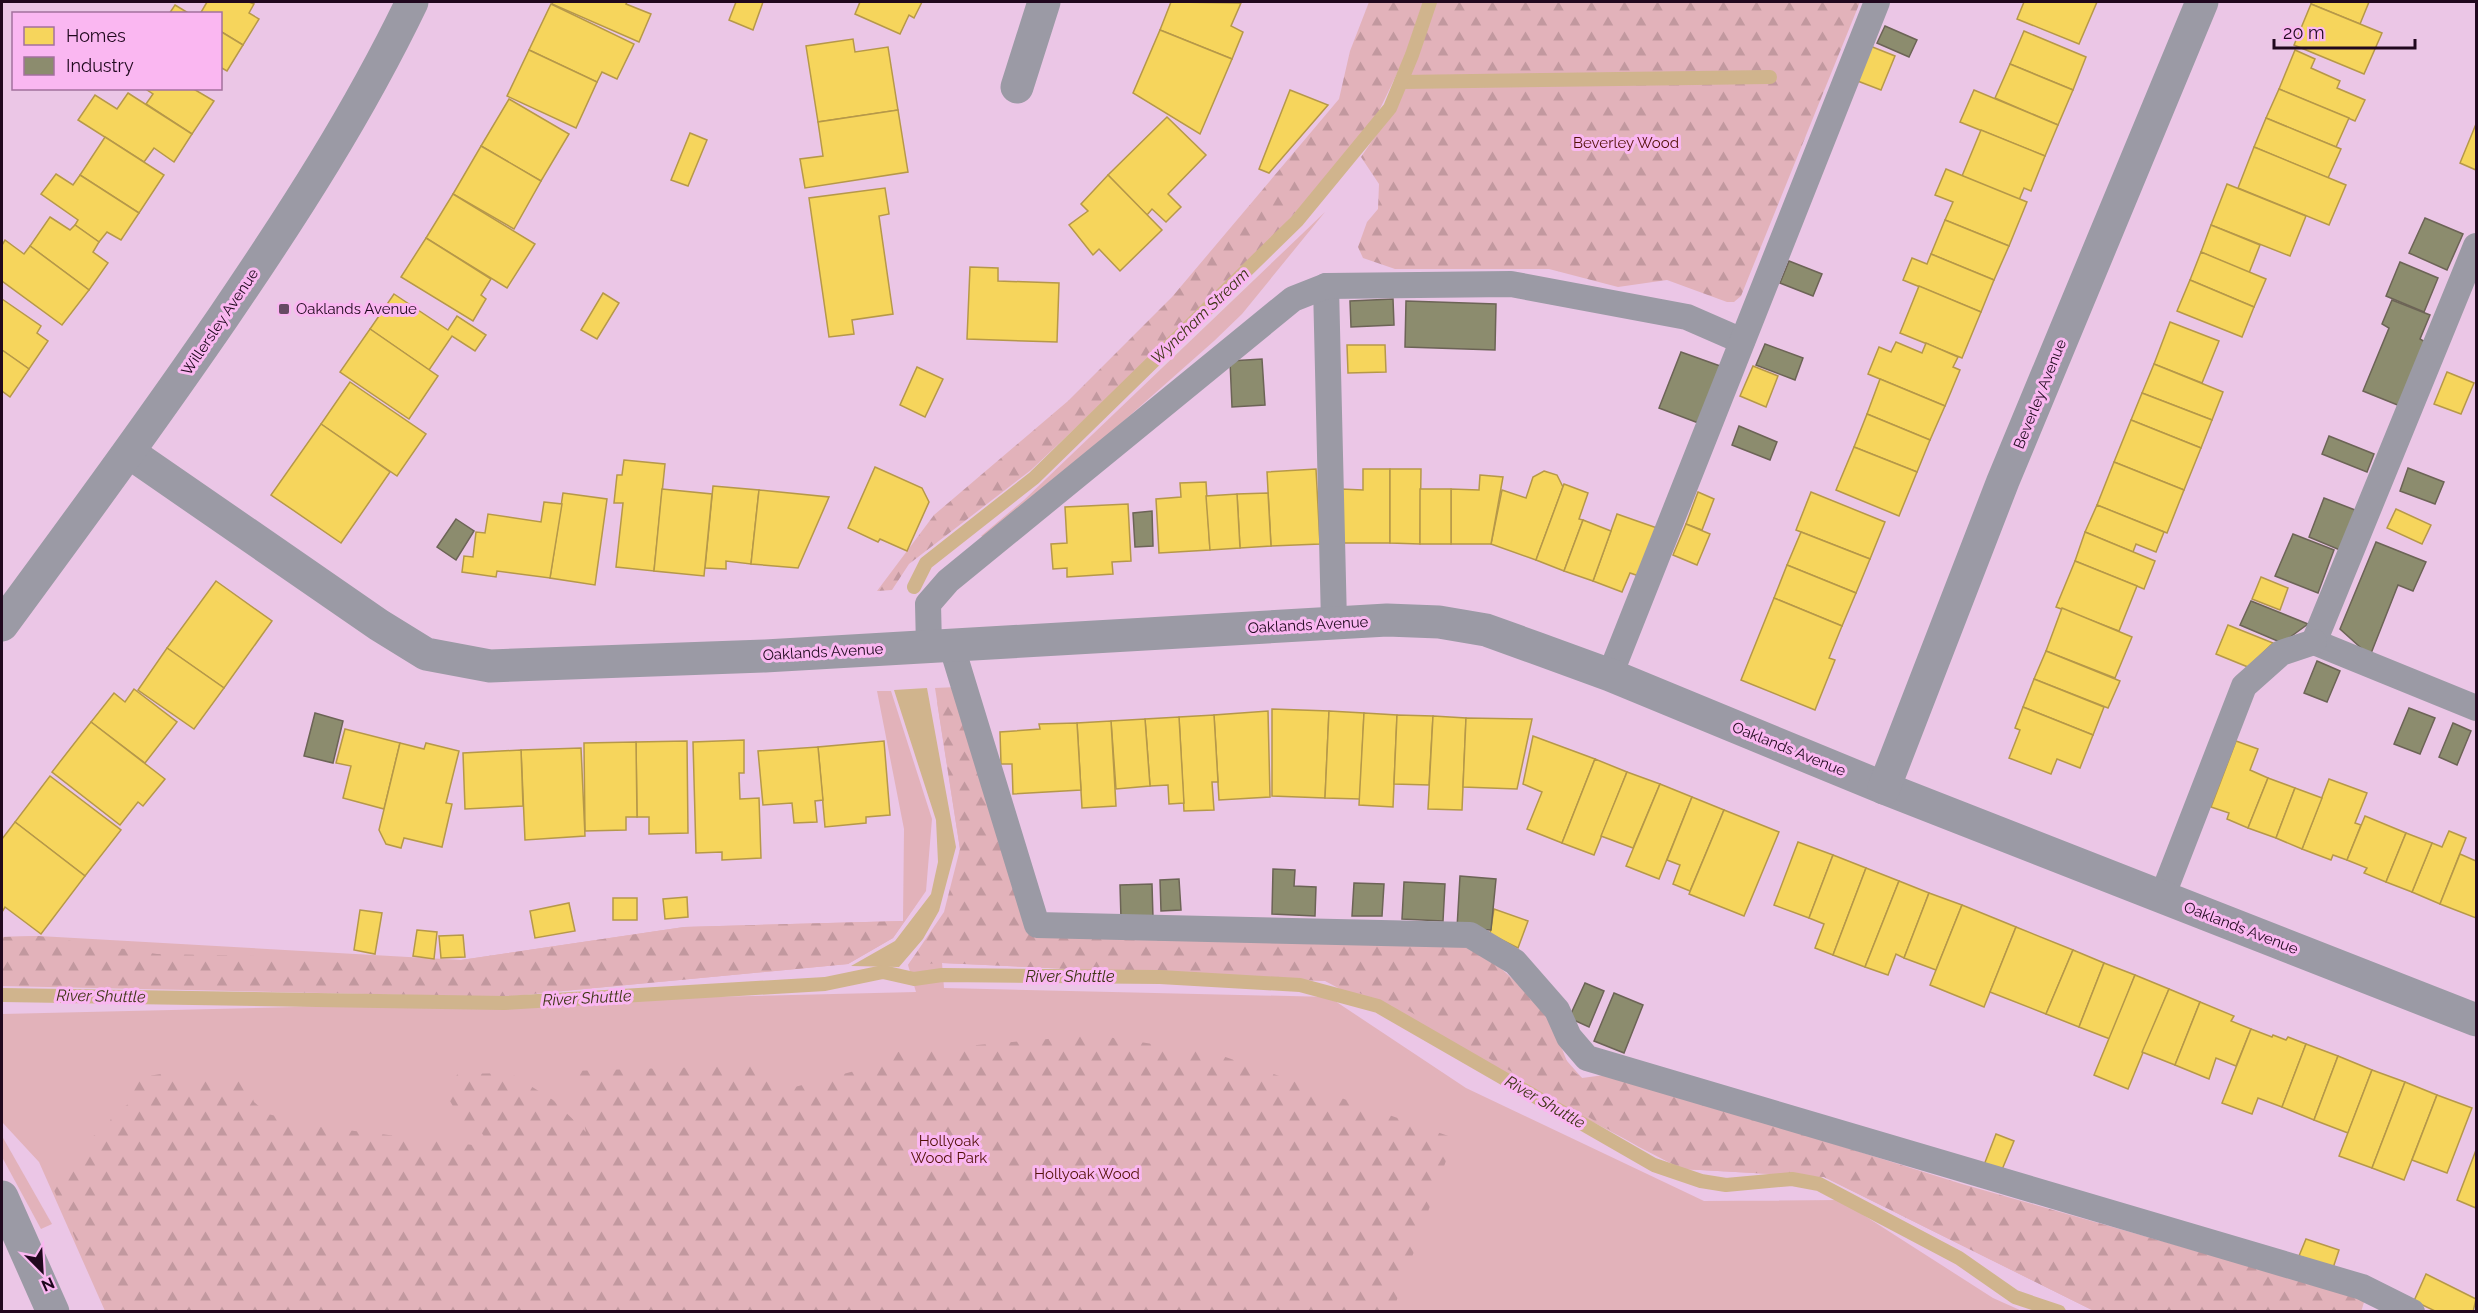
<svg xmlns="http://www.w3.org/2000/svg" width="2478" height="1313" font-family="Raleway,sans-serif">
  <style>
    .green { fill: #e2b2ba }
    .forest { fill: url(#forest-firs) }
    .water { fill: #d0b48d }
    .homes { fill: #f6d55c; stroke: #b69849; stroke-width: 1.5 }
    .industry { fill: #8c8c6e; stroke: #6c6456; stroke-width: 1.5 }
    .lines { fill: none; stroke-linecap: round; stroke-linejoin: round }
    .stream { stroke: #d0b48d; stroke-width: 14 }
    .service { stroke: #9b9aa5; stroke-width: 26 }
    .minor { stroke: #9b9aa5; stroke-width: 33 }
    .tertiary { stroke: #9b9aa5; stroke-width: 33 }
    .poi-dot { fill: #674a64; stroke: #fab7f1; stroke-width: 2 }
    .labels { text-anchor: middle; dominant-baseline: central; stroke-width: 6; stroke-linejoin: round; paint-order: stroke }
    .park-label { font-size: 15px; fill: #521007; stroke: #fab7f1 }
    .poi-label { font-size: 15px; fill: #20081e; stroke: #fab7f1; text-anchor: start }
    .street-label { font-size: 15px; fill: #20081e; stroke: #fab7f1 }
    .water-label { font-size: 16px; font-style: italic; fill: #3f3515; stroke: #fab7f1 }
  </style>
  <defs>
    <pattern id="forest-firs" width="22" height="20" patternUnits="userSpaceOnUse" patternTransform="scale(1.5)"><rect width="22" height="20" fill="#e2b2ba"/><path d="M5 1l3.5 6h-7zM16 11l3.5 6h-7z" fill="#c2989f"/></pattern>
  </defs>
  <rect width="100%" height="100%" fill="#ebc6e6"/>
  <!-- green -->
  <g class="green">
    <polygon points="1325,212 1242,314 1214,341 1101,441 986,538 981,536 1024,500"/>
    <polygon points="957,687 1031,935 1465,945 1582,1078 2361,1312 2094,1311 1824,1177 1682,1169 1325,981 942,963 944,988 1329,997 1466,1088 1704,1201 1840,1200 1993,1298 2022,1311 105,1311 39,1162 2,1122 2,1014 916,992 908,965 950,908 960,849 935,688"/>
    <polygon points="877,691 891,691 932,819 926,891 893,938 848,964 499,997 2,937 39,936 461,960 684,927 903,921 904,829"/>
    <polygon points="2,1136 52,1224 41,1229 2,1157"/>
  </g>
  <!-- forest -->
  <g class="forest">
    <polygon points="1369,2 1423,2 1404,59 1378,113 1336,169 1237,275 1031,470 909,564 892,590 877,591 934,515 1068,401 1172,297 1339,99 1350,51"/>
    <polygon points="1434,2 1860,2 1741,296 1734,302 1727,302 1667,280 1618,287 1549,269 1395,269 1363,258 1358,247 1367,222 1378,209 1379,184 1361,157 1394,109 1415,61"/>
    <polygon points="961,701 1031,935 1465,945 1483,952 1517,983 1551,1021 1570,1069 1582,1078 1612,1074 1962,1184 2365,1299 2361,1312 2094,1311 1824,1177 1682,1169 1639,1147 1409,1011 1326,981 942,963 908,965 944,912 960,849 937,702"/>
    <polygon points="926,891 893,938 848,964 499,997 2,986 2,937 39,936 157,954 461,960 684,927 904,921"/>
    <path d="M1095,1035L1217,1054L1454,1138L1393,1311H107L49,1179L58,1170L65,1168L66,1161L87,1149L90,1138L108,1127C111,1113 124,1106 135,1101L124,1093L125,1087C136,1077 175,1067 187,1079C190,1082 191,1085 192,1087L206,1076L235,1078L248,1084L254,1102L268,1114L321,1127L490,1147L476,1123L462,1122L450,1101L451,1081L458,1074L510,1073L553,1100L586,1132L571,1071L767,1065L776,1092L877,1065L884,1053Z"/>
  </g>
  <!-- water -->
  <polygon class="water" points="927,688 956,847 939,911 923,939 899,967 851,966 895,941 931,894 938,862 936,820 894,690"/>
  <!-- homes -->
  <g class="homes">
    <polygon points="207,2 249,2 254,4 249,13 259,19 243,45 220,31 220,14 200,14"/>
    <polygon points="553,2 627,2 626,4 651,14 639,42 552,4"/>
    <polygon points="736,2 763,2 753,30 729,20"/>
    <polygon points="860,2 922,2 914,18 909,15 900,34 855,14"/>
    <polygon points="1171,2 1241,3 1231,26 1243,32 1232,59 1160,30"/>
    <polygon points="2024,2 2097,2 2079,44 2017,19"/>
    <polygon points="2312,2 2369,2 2360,24 2311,4"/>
    <polygon points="551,4 634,44 617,79 602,72 597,82 529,50"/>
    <polygon points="2311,4 2382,33 2364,74 2294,45"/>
    <polygon points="175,5 190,14 169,14"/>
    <polygon points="1160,30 1232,59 1200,134 1133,93"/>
    <polygon points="220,31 243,45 227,71 220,67"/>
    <polygon points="2024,31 2086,57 2073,90 2010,64"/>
    <polygon points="853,39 855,52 888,47 898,110 818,122 806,46"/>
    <polygon points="1870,46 1895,56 1881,90 1855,80"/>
    <polygon points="529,50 597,82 576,128 507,96"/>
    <polygon points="2295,50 2315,59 2311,68 2340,81 2337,88 2365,100 2355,121 2279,89"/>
    <polygon points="2010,64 2073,90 2058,125 1995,98"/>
    <polygon points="144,88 192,88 214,101 192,134 146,104 153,94"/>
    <polygon points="2279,89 2349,118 2336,147 2266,118"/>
    <polygon points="1290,90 1328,105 1269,173 1259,169"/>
    <polygon points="1974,90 2058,125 2045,156 1960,122"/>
    <polygon points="128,93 192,134 174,162 154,148 144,162 78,120 95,95 117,109"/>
    <polygon points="509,99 569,134 541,181 481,146"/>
    <polygon points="898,110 908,172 805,188 800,159 823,156 818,122"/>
    <polygon points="1167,117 1206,155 1168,194 1181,207 1166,222 1152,209 1147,215 1108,175"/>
    <polygon points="2266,118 2341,149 2328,178 2254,147"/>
    <polygon points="2476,124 2476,170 2460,163"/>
    <polygon points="1981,130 2045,156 2031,191 2024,188 2019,200 1962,176"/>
    <polygon points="690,133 707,140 688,186 671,180"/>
    <polygon points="105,137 164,175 139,213 80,175"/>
    <polygon points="481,146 541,181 514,229 453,194"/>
    <polygon points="2254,147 2346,185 2329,225 2238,188"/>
    <polygon points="1946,169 2027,202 2009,246 1945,220 1953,202 1935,195"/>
    <polygon points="56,174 73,185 80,175 139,213 121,240 107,232 99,242 75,225 78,220 41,194"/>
    <polygon points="1108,175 1162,230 1120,271 1099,249 1093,255 1069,225 1088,211 1081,204"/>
    <polygon points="2227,184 2306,216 2290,256 2211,225"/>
    <polygon points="885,188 889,214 879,216 893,314 852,320 854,334 829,337 809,198"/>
    <polygon points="453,194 535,244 507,288 426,238"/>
    <polygon points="50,217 70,230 75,225 99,242 93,252 108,263 89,290 30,246"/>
    <polygon points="1945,220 2009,246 1994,280 1931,254"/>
    <polygon points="2211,225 2260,245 2249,273 2201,252"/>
    <polygon points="426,238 491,279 481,295 486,299 473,321 401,277"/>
    <polygon points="5,240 24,254 30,246 89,290 62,325 2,281 2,245"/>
    <polygon points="2201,252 2266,279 2254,307 2190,280"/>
    <polygon points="1931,254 1994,280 1981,312 1903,280 1912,258 1927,264"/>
    <polygon points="970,267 998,268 998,281 1059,283 1057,342 967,339"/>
    <polygon points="2190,280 2254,307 2242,337 2177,311"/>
    <polygon points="1919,286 1981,312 1962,358 1900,333"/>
    <polygon points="603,293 619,303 597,339 581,330"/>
    <polygon points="394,294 448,330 457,316 486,335 475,351 452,336 429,370 370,329"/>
    <polygon points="2,299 41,326 37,333 48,341 29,369 2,350"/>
    <polygon points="2170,322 2219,341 2202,383 2154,364"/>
    <polygon points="370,329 438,376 409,419 340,372"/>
    <polygon points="1896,342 1922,353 1926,343 1958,357 1953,367 1960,370 1945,406 1868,374 1879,347 1891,352"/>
    <polygon points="1347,345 1385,345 1386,372 1348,373"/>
    <polygon points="2,350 29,369 10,397 2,391"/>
    <polygon points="2154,364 2223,392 2212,420 2142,393"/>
    <polygon points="1753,366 1778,376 1766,407 1740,396"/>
    <polygon points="917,367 943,379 925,417 900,405"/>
    <polygon points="2447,372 2474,383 2461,414 2434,404"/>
    <polygon points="1880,379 1945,406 1930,440 1867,414"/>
    <polygon points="350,382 426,434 397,476 321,424"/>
    <polygon points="2142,393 2212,420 2201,448 2131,420"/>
    <polygon points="1867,414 1930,440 1917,472 1854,447"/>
    <polygon points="2131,420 2201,448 2184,490 2114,462"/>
    <polygon points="321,424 390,472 341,543 271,495"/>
    <polygon points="1854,447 1917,472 1899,516 1836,490"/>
    <polygon points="624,460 665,464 654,571 616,567 623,503 614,503 617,475 622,475"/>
    <polygon points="2114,462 2184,490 2167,533 2097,505"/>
    <polygon points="875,467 922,488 929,502 907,551 880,539 878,542 848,528"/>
    <polygon points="1316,469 1320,544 1271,546 1267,472"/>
    <polygon points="1363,469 1390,469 1390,543 1340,543 1341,489 1363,490"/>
    <polygon points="1390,469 1421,469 1420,544 1390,543"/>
    <polygon points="1544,471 1557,475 1563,487 1536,560 1491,544 1502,490 1526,498 1533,477"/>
    <polygon points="1480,475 1503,477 1491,544 1451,544 1451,489 1479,490"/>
    <polygon points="1206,482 1210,550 1159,553 1156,499 1181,497 1180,483"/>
    <polygon points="1564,484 1588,493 1579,519 1583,520 1564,571 1536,560"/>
    <polygon points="713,486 759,490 751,564 726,561 726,569 705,568"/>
    <polygon points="662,489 712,494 704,576 654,571"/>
    <rect x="1420" y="489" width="31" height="55"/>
    <polygon points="759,490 829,497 798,568 751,564"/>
    <polygon points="1698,492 1714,499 1702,530 1686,524"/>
    <polygon points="1811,492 1885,522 1870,559 1796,530"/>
    <polygon points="563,493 607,499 595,585 550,578"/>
    <polygon points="1268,493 1271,546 1240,548 1237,494"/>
    <polygon points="1237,494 1240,548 1210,550 1206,496"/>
    <polygon points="544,502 562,504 550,578 497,571 496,577 462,572 464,556 473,557 476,532 485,533 488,514 541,522"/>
    <polygon points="1128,504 1131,561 1112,562 1113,574 1067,577 1067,568 1053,569 1051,544 1067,543 1065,507"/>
    <polygon points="2097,505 2164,532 2156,552 2136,544 2133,552 2085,532"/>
    <polygon points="2396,509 2431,525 2422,544 2387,528"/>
    <polygon points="1617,514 1657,528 1639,576 1630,573 1622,592 1593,581"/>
    <polygon points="1583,520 1611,531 1593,581 1564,571"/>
    <polygon points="1686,524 1710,534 1697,565 1673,555"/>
    <polygon points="1801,532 1870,559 1856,593 1787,565"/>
    <polygon points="2085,532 2155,561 2144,589 2075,561"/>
    <polygon points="2075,561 2137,586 2119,631 2056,607"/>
    <polygon points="1787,565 1856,593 1842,626 1774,598"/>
    <polygon points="2261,577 2288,588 2280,610 2252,599"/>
    <polygon points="216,581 272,621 224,688 167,648"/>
    <polygon points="1774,598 1842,626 1829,658 1835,660 1815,710 1741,680"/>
    <polygon points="2062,608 2132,637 2115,678 2046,651"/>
    <polygon points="2228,625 2273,643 2248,667 2216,654"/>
    <polygon points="167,648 224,688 194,729 138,690"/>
    <polygon points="2046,651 2120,681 2108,708 2034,679"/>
    <polygon points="2034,679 2104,707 2093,735 2023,707"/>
    <polygon points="134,689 177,722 145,763 91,722 114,693 125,702"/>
    <polygon points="2023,707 2093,735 2080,768 2057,759 2051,774 2009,758 2020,730 2015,728"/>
    <polygon points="1272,709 1329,711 1325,798 1272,796"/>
    <polygon points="1268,711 1270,797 1219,800 1214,715"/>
    <polygon points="1329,711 1364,713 1360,799 1325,798"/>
    <polygon points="1364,713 1397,715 1393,807 1359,805"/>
    <polygon points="1214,715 1218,782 1212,782 1214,810 1184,811 1179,717"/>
    <polygon points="1397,715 1433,716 1429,785 1394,784"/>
    <polygon points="1433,716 1466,718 1462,810 1428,809"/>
    <polygon points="1179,717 1184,803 1169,804 1168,785 1150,786 1145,719"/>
    <polygon points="1466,718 1532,719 1517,789 1463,787"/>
    <polygon points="1145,719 1150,786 1116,789 1111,721"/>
    <polygon points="1111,721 1116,806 1082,808 1077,723"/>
    <polygon points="91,722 165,779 143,806 138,802 120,825 52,772"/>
    <polygon points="1077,723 1081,790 1013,794 1012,764 1001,764 1000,732 1040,729 1039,724"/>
    <polygon points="345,729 400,743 384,809 343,798 351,766 336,763"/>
    <polygon points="1533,736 1595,759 1562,843 1527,829 1542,792 1523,784"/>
    <polygon points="744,740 744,773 739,773 740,799 759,798 761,858 722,860 722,852 696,853 693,742"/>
    <polygon points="687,741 688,833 649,834 649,817 637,817 636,742"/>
    <polygon points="884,741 890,815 866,817 866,823 825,827 818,747"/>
    <polygon points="2236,741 2258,749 2250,770 2268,778 2248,828 2227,819 2229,813 2211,807"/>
    <polygon points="636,742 637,817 626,817 626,830 585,831 584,743"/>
    <polygon points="400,743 424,749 426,743 459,751 446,803 452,804 442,847 404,838 401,848 386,844 379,830"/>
    <polygon points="818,747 823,800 815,801 817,822 794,823 792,803 763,805 758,751"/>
    <polygon points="581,748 585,836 525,840 521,750"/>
    <polygon points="521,750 523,806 465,809 463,753"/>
    <polygon points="1595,759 1627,772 1594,855 1562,843"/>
    <polygon points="1627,772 1660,784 1633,848 1601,836"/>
    <polygon points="50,776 121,830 85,876 15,822"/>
    <polygon points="2268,778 2295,788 2276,838 2248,828"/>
    <polygon points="2329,779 2367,793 2355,823 2361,825 2347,860 2333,855 2331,860 2302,849"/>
    <polygon points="1660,784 1692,797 1659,879 1626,866"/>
    <polygon points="2295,788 2322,798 2302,849 2276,838"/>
    <polygon points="1692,797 1724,810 1690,891 1673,884 1680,865 1667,860"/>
    <polygon points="1724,810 1779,832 1744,916 1689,894"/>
    <polygon points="2365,816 2406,833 2386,882 2364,873 2367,868 2347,860"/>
    <polygon points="15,822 85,876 41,934 5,907 2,912 2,839"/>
    <polygon points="2449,831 2466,838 2440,904 2412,892 2432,843 2442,847"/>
    <polygon points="2406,833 2432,843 2412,892 2386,882"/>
    <polygon points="1798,842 1833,855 1809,918 1774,905"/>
    <polygon points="2460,854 2476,861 2476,918 2440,904"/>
    <polygon points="1833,855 1866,868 1833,955 1815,948 1824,924 1809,918"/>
    <polygon points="1866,868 1899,881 1865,967 1833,955"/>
    <polygon points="1899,881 1929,893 1904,958 1896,954 1888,975 1865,967"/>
    <polygon points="1929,893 1962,905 1936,970 1904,958"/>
    <polygon points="687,897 688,917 665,919 663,899"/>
    <rect x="613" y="898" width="24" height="22"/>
    <polygon points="569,903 575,931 535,938 530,911"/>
    <polygon points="1962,905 2016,927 1984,1007 1930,985"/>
    <polygon points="1494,909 1528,921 1518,948 1490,934"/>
    <polygon points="360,910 382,913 375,954 354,950"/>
    <polygon points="2016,927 2073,950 2046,1014 1990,992"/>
    <polygon points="417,930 437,932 434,959 413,956"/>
    <polygon points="463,935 465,957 441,958 439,936"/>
    <polygon points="2073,950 2104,963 2079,1027 2046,1014"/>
    <polygon points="2104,963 2135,975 2110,1039 2079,1027"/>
    <polygon points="2135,975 2169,989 2128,1089 2094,1075"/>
    <polygon points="2169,989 2200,1002 2175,1065 2142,1052"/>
    <polygon points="2200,1002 2234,1016 2231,1021 2251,1029 2236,1066 2216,1058 2209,1079 2175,1065"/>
    <polygon points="2251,1029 2272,1037 2273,1035 2286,1040 2288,1037 2306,1044 2282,1107 2258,1098 2252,1114 2222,1103"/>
    <polygon points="2306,1044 2338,1056 2314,1120 2282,1107"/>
    <polygon points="2338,1056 2372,1070 2348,1133 2314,1120"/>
    <polygon points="2372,1070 2405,1082 2372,1168 2339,1156"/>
    <polygon points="2405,1082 2437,1095 2404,1180 2372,1168"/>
    <polygon points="2437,1095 2472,1108 2447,1173 2412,1160"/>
    <polygon points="1996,1134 2014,1141 2001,1172 1984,1165"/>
    <polygon points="2476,1150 2476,1208 2457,1200"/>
    <polygon points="2306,1239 2339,1250 2333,1268 2299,1256"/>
    <polygon points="2426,1274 2476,1299 2473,1312 2437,1312 2414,1301"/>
  </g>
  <!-- industry -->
  <g class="industry">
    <polygon points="1885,26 1917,40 1909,57 1877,43"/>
    <polygon points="2425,218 2463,234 2447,270 2409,253"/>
    <polygon points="1789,261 1822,274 1813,296 1780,283"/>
    <polygon points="2400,262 2438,278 2424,312 2386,296"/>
    <polygon points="1393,299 1394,325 1351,327 1350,301"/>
    <polygon points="2392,300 2430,315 2420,339 2427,343 2400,406 2363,391 2389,328 2382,324"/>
    <polygon points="1406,301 1496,304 1495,350 1405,347"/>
    <polygon points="1765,344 1803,358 1795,380 1756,365"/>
    <polygon points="1681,352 1723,367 1701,424 1659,408"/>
    <polygon points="1262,359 1265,405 1232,407 1230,361"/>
    <polygon points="1739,426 1777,442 1770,460 1732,445"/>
    <polygon points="2329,436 2374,454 2367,472 2322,454"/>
    <polygon points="2408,468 2444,482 2435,504 2400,491"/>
    <polygon points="2324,498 2355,510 2340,550 2309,537"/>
    <polygon points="1152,511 1153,546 1135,547 1133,513"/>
    <polygon points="456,519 474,531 456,560 437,547"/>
    <polygon points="2293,534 2334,550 2318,593 2275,576"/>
    <polygon points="2376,542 2426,562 2413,591 2398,585 2370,656 2340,629"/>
    <polygon points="2251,601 2308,624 2282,643 2240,625"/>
    <polygon points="2317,661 2340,671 2327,702 2304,693"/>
    <polygon points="2409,708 2435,718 2420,754 2394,744"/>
    <polygon points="315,713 343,721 333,763 304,756"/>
    <polygon points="2453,723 2471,731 2457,765 2439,757"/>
    <polygon points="1273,869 1295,870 1294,886 1316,887 1315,916 1272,914"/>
    <polygon points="1460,876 1496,879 1491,930 1457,928"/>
    <polygon points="1179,879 1181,910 1161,911 1160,880"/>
    <polygon points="1404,882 1445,884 1443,921 1402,919"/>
    <polygon points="1354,883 1384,884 1382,916 1352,916"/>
    <polygon points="1152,884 1153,918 1121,919 1120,885"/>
    <polygon points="1585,983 1604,991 1589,1027 1569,1018"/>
    <polygon points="1614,993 1643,1005 1624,1053 1594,1041"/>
  </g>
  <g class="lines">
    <!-- stream -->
    <g class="stream">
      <polyline points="1401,82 1770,77"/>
      <polyline points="914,587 926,563 1034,478 1297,221 1390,108 1412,55 1430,2"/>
      <polyline points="2,995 504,1003 825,984 883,972 914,979 942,975 1160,977 1300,985 1378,1006 1654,1165 1701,1181 1726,1185 1792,1179 1819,1184 1959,1258 2015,1297 2059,1312"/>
    </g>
    <!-- service -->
    <g class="service">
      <polyline points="2476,246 2314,642 2476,708"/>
      <polyline points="1326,286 1334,623"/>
      <polyline points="951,644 1037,925 1470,935 1515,962 1557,1010 1569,1037 1587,1058 2362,1287 2412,1312"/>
      <polyline points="929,646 928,604 948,581 1293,299 1326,286 1511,284 1687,317 1742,341"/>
      <polyline points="1610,675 1877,2"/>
      <polyline points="2162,897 2244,686 2281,653 2314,642"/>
    </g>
    <!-- minor -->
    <g class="minor">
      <polyline points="1017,87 1044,2"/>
      <polyline points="130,453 379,625 426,654 490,666 765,656 1387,620 1439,622 1486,630 1536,648 1610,675 1884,788 2476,1020"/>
      <polyline points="1884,788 2003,481 2202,2"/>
      <polyline points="2,1197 53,1312"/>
    </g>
    <!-- tertiary -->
    <path class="tertiary" d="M2,625C77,523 152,421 224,316C294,213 358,114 412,2"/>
  </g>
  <!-- markers -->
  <rect class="poi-dot" x="278" y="303" width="12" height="12" rx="3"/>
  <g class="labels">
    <!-- park labels -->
    <g class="park-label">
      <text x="1626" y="143">Beverley Wood</text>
      <text x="949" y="1141">Hollyoak<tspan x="949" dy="17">Wood Park</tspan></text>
      <text x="1087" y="1174">Hollyoak Wood</text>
    </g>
    <!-- poi labels -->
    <g class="poi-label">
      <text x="296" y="309">Oaklands Avenue</text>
    </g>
    <!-- street labels -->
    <g class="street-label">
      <text transform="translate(220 322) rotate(-56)">Willersley Avenue</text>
      <text transform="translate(2040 394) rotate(-68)">Beverley Avenue</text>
      <text transform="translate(1308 625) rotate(-3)">Oaklands Avenue</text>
      <text transform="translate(823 652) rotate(-3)">Oaklands Avenue</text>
      <text transform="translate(1789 749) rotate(22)">Oaklands Avenue</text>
      <text transform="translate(2241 928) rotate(21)">Oaklands Avenue</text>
    </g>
    <!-- water labels -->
    <g class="water-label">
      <text transform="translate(1200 316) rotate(-44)">Wyncham Stream</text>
      <text x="1070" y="976">River Shuttle</text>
      <text transform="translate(101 996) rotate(1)">River Shuttle</text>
      <text transform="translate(587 998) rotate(-3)">River Shuttle</text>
      <text transform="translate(1545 1102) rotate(30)">River Shuttle</text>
    </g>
  </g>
  <!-- border -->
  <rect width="2478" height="1313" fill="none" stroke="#20081e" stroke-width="6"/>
  <!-- legend -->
  <rect x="12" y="12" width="210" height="78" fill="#fab7f1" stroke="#a3719d" stroke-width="1.5"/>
  <rect x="24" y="27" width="30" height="18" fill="#f6d55c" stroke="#a3719d" stroke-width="1.5"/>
  <text x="66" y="42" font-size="18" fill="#20081e">Homes</text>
  <rect x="24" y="57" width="30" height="18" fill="#8c8c6e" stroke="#a3719d" stroke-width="1.5"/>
  <text x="66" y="72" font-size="18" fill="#20081e">Industry</text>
  <!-- north arrow -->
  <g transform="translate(42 1271) rotate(156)" stroke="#fab7f1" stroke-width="4.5" paint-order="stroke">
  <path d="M0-4.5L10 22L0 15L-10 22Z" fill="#20081e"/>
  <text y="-9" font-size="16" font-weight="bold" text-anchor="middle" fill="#20081e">N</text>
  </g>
  <!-- scale -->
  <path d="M2274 39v9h141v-9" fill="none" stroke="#20081e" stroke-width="3"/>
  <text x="2283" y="39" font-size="18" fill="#20081e" stroke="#fab7f1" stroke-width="4.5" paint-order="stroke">20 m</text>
</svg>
